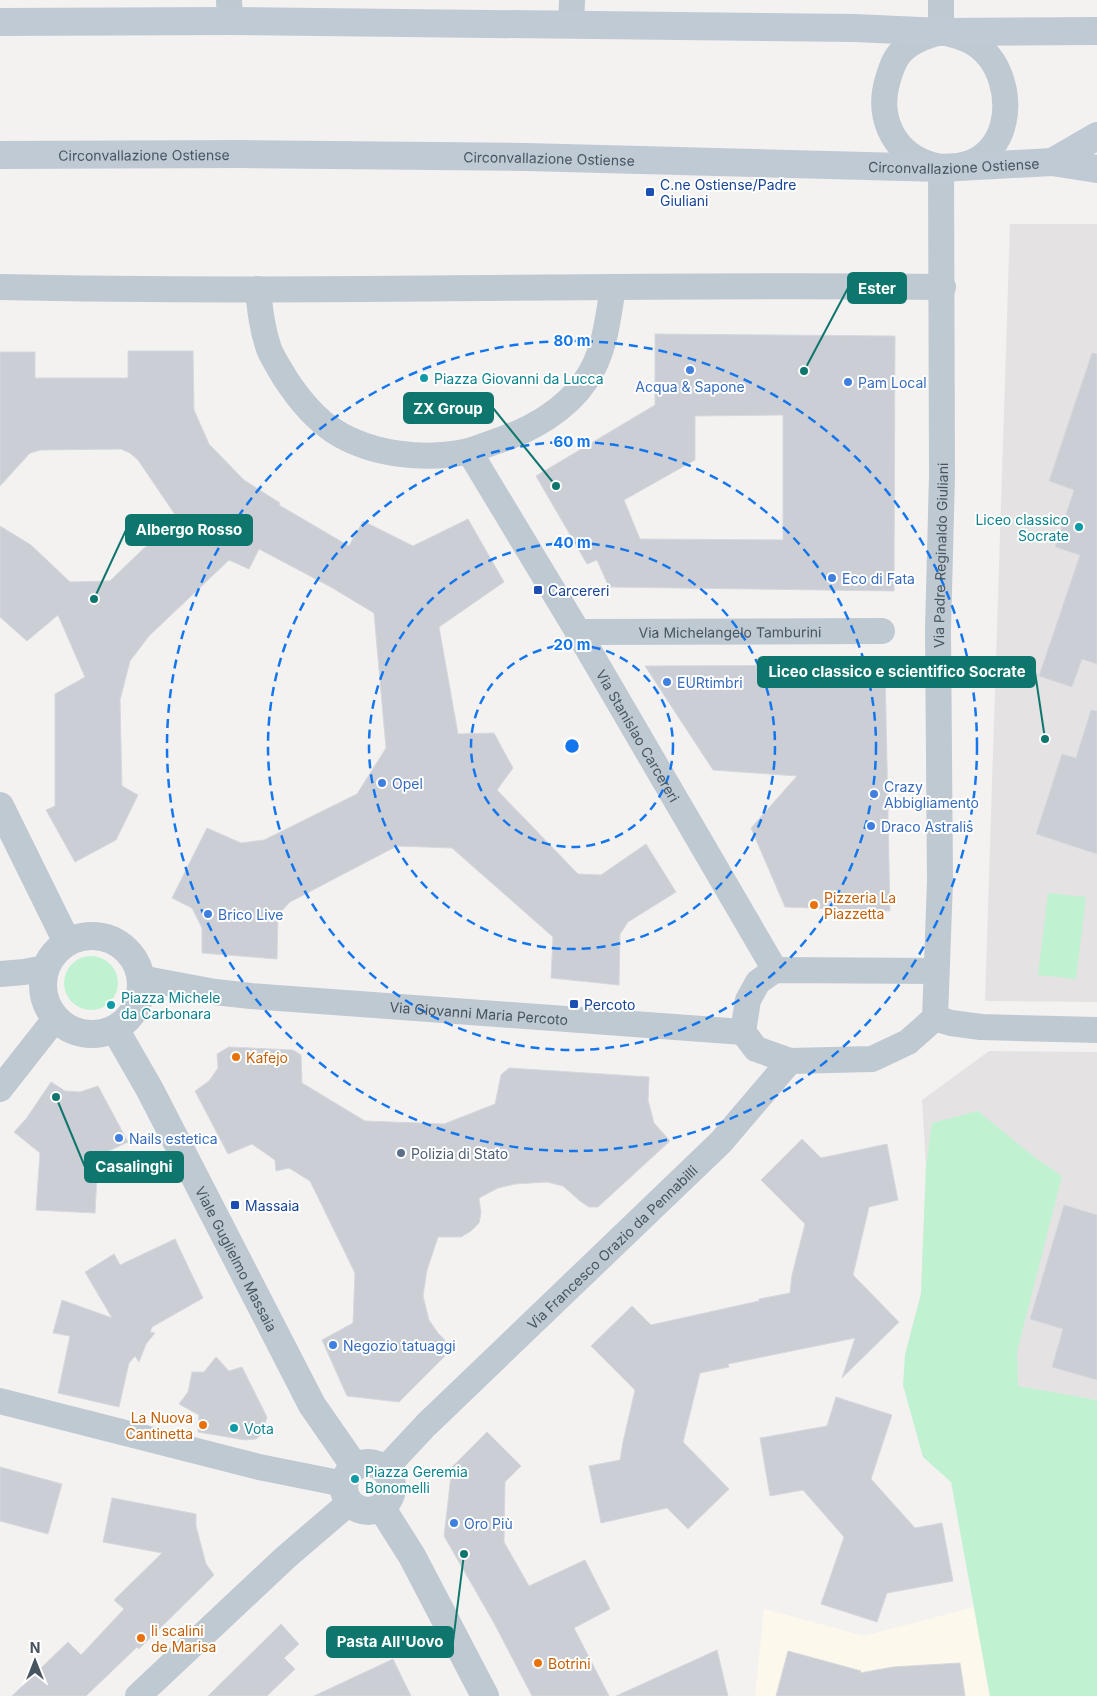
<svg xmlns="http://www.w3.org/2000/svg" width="1097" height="1696" font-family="Inter,sans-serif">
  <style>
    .commercial { fill: #fdf8ec }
    .education { fill: #e5e2e3 }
    .green { fill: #c0f2d2 }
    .building { fill: #cbced4; stroke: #d5d8dd; fill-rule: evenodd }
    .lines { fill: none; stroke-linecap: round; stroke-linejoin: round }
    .minor { stroke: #bfc9d1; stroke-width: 26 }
    .tertiary { stroke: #bfc9d1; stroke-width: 28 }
    .secondary { stroke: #bfcad5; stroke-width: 28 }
    .ring { fill: none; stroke: #1376ec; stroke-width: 2.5; stroke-dasharray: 9 6 }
    .transit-dot { fill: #1a4fb4; stroke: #fff; stroke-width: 2 }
    .shop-dot { fill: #3f7fe0; stroke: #fff; stroke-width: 2 }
    .culture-dot { fill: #0f9aa8; stroke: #fff; stroke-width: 2 }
    .food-dot { fill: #e8710a; stroke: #fff; stroke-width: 2 }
    .service-dot { fill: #5c6f8a; stroke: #fff; stroke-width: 2 }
    .labels { text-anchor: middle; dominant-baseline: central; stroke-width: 4; stroke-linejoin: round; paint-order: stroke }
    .street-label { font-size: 14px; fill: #485560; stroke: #fff }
    .transit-label { font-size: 14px; fill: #164399; stroke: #fff; text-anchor: start }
    .culture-label { font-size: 14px; fill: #0d838f; stroke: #fff; text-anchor: start }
    .shop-label { font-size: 14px; fill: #366cbe; stroke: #fff; text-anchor: start }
    .food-label { font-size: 14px; fill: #c56008; stroke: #fff; text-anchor: start }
    .service-label { font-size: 14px; fill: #4e5e75; stroke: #fff; text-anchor: start }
    .centre { fill: #1376ec; stroke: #fff; stroke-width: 2.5 }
    .ring-label { font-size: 15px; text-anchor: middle; font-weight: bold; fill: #1376ec; stroke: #fff; stroke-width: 4; stroke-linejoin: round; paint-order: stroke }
    .leader { fill: none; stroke: #0f766e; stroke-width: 2 }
    .callout-dot { fill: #0f766e; stroke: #fff; stroke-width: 2 }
    .callout { fill: #0f766e; stroke: #0f766e; stroke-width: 2 }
    .callout-label { font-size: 15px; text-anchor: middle; font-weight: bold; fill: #fff }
  </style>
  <rect width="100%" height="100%" fill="#f4f1f1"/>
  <!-- commercial -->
  <polygon class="commercial" points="974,1607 989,1696 755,1696 764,1609 864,1636"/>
  <!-- education -->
  <g class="education">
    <polygon points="1010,224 1097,224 1097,1002 985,1001"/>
    <polygon points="989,1051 1097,1052 1097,1400 1018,1387 905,1355 921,1294 926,1166 922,1100"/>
  </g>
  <!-- green -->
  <g class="green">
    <polygon points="1048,893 1086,897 1076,979 1038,975"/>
    <circle cx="91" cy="983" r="27"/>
    <polygon points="978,1111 1033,1156 1062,1176 1017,1352 1018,1386 1097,1400 1097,1696 990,1696 951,1482 923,1457 903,1385 905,1355 921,1294 926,1166 932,1123"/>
  </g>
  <!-- building -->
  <g class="building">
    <path d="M655,334L895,336L894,591L609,587L597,560L587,564L536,476L655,405ZM783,415V540L640,539L624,500L695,460V416Z"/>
    <polygon points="128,351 193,351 194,410 209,444 244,480 280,503 279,505 349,546 363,521 413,546 468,519 504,582 439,627 458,734 494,733 513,768 497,790 578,874 601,875 646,844 676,892 628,922 620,934 619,985 551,978 553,937 452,848 397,846 290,902 278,915 277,959 202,953 202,928 192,908 172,898 207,828 241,843 264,840 357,794 386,748 374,613 329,586 259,549 249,569 229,560 149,636 130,661 120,700 122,786 138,795 116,840 75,862 46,810 55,806 55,694 85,677 58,615 27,641 0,617 0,526 31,545 70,582 110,581 143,549 180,522 138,460 130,453 121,449 41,450 30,453 0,486 0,352 35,352 35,378 128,378"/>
    <polygon points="1092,353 1097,354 1097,664 1082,659 1072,687 1039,676 1080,555 1055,547 1074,490 1049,481"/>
    <polygon points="885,665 890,911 785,907 751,828 797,776 713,770 645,666"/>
    <polygon points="1091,710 1097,711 1097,854 1036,834 1062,754 1076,758"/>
    <polygon points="229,1047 293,1050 301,1055 302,1083 365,1121 444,1124 495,1104 501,1075 509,1068 649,1077 648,1100 654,1123 670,1141 598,1207 589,1207 580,1201 563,1186 547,1182 515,1184 498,1188 479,1198 481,1213 479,1223 471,1231 461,1237 438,1237 427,1270 423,1296 429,1320 438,1333 444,1339 448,1347 446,1355 399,1402 347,1396 322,1340 353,1323 355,1273 310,1181 289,1168 276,1171 275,1160 252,1144 228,1154 195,1091 209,1081 218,1068 217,1054"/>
    <polygon points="51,1082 65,1091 80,1092 98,1086 128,1142 98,1156 95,1213 36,1210 40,1153 14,1132 26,1119"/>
    <polygon points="802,1139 821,1158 887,1144 898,1200 869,1207 853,1275 899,1322 842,1378 855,1338 728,1364 729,1367 700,1373 683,1442 729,1489 688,1529 667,1508 601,1523 589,1466 620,1460 623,1442 635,1390 591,1346 632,1306 651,1325 759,1301 759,1299 790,1293 792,1275 805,1224 761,1180"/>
    <polygon points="1064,1205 1097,1215 1097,1380 1052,1367 1063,1329 1030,1319"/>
    <polygon points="175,1239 203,1298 152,1327 150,1332 155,1333 146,1344 139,1362 135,1356 129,1363 119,1407 58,1393 70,1336 53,1333 62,1300 112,1318 85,1272 114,1254 120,1265"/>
    <polygon points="216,1357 229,1371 242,1367 267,1417 262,1434 256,1439 245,1440 198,1432 199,1415 179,1404 188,1392 192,1372 204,1372"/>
    <polygon points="836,1397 892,1415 871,1479 915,1528 942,1523 953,1581 887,1593 877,1622 821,1604 844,1537 803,1490 770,1496 760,1438 827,1426"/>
    <polygon points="487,1432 521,1466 505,1482 504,1542 529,1586 585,1560 610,1609 574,1628 609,1696 532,1696 494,1623 444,1536 452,1467"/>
    <polygon points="0,1467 62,1484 48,1534 0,1521"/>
    <polygon points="112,1498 196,1514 196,1526 206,1564 214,1575 139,1649 137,1647 86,1696 12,1696 68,1642 81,1655 124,1609 114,1600 162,1553 103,1542"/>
    <polygon points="281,1624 299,1644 284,1658 295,1669 267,1696 208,1696"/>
    <polygon points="717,1650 728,1696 616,1696"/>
    <polygon points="788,1651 861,1671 860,1673 893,1667 960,1663 965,1696 776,1696"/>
    <polygon points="393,1659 411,1696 314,1696"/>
  </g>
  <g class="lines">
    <!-- minor -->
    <g class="minor">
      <polyline points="229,0 230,21"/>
      <polyline points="941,0 941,32"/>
      <polyline points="571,25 572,0"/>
      <path d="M941,32C951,34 961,36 970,41C1001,57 1012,99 1001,131C995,147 983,159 967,164C952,169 940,168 926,163C891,150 877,114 888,79C891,69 894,59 901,52C912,40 927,36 941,32Z"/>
      <path d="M0,287C314,294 628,283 943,287"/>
      <path d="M258,289C260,310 262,329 269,349C273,359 280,369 285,378C298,398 314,418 334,431C371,455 426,461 469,451C479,448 488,444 497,441C531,430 566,410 586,380C605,353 608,318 613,287"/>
      <path id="s1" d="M469,451L578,632L775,970"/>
      <path id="s2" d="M578,632L882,631"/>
      <path id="s3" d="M935,971L775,970L758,982L748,1000L743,1032L756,1049L790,1061L872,1059L908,1042L935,1018L940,881L938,630L942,475L941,168"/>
      <polyline points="0,974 24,972 45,968"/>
      <path id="s4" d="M140,978L215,992L251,996L743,1032"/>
      <polyline points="935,1018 951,1023 981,1027 1097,1030"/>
      <polyline points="0,1089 55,1019"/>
      <polyline points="0,1401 259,1467 344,1484"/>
      <path id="s5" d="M384,1470L426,1425L721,1142L790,1061"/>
      <polyline points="138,1696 286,1557 349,1503"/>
    </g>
    <!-- tertiary -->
    <g class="tertiary">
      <polyline points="0,806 67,942"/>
      <circle cx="92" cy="985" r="49"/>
      <path id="s6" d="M115,1029L150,1090L312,1405L355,1467"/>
      <circle cx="368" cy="1487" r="24"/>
      <polyline points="381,1507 412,1556 485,1696"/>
    </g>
    <!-- secondary -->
    <g class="secondary">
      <polyline points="0,22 230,21 855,28 941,32 1097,31"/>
      <path id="s7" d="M0,155L241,154L526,157L941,168L1052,162L1097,169"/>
      <polyline points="1052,162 1097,136"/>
    </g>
  </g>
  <!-- distance rings -->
  <g class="ring">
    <circle cx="572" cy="746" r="101"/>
    <circle cx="572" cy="746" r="203"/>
    <circle cx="572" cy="746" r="304"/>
    <circle cx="572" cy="746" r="405"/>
  </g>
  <!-- markers -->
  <g class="transit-dot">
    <rect x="645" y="187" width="10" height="10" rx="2.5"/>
    <rect x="533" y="585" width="10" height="10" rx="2.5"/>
    <rect x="569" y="999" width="10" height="10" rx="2.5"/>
    <rect x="230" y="1200" width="10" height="10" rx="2.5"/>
  </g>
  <g class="shop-dot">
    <circle cx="690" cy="370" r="5"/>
    <circle cx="848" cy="382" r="5"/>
    <circle cx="832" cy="578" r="5"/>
    <circle cx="667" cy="682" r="5"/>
    <circle cx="382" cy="783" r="5"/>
    <circle cx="874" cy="794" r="5"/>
    <circle cx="871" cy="826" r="5"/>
    <circle cx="208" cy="914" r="5"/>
    <circle cx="119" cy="1138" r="5"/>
    <circle cx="333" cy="1345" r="5"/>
    <circle cx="454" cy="1523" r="5"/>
  </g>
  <g class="culture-dot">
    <circle cx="424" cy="378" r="5"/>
    <circle cx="1079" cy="527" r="5"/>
    <circle cx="111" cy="1005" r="5"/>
    <circle cx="234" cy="1428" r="5"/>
    <circle cx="355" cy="1479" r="5"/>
  </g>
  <g class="food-dot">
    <circle cx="814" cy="905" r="5"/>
    <circle cx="236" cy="1057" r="5"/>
    <circle cx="203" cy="1425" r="5"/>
    <circle cx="141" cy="1638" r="5"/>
    <circle cx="538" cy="1663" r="5"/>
  </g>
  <circle class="service-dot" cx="401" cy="1153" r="5"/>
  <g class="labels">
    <!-- street labels -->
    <g class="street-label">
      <text stroke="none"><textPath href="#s7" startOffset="144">Circonvallazione Ostiense</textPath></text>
      <text stroke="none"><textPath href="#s7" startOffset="549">Circonvallazione Ostiense</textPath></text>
      <text stroke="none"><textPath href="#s7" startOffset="954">Circonvallazione Ostiense</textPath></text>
      <text stroke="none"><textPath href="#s3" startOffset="912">Via Padre Reginaldo Giuliani</textPath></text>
      <text stroke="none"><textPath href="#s2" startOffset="152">Via Michelangelo Tamburini</textPath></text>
      <text stroke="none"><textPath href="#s1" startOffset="331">Via Stanislao Carcereri</textPath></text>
      <text stroke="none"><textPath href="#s4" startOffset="341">Via Giovanni Maria Percoto</textPath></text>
      <text stroke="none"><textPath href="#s5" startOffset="319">Via Francesco Orazio da Pennabilli</textPath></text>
      <text stroke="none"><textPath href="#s6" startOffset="260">Viale Guglielmo Massaia</textPath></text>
    </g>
    <!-- transit labels -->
    <g class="transit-label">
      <text x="660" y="184">C.ne Ostiense/Padre<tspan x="660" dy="16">Giuliani</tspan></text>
      <text x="548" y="590">Carcereri</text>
      <text x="584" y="1004">Percoto</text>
      <text x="245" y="1205">Massaia</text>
    </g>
    <!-- culture labels -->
    <g class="culture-label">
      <text x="434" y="378">Piazza Giovanni da Lucca</text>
      <text x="1069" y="519" text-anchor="end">Liceo classico<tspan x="1069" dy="16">Socrate</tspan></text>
      <text x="121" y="997">Piazza Michele<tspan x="121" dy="16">da Carbonara</tspan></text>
      <text x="244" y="1428">Vota</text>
      <text x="365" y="1471">Piazza Geremia<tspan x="365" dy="16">Bonomelli</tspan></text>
    </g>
    <!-- shop labels -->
    <g class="shop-label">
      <text x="858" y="382">Pam Local</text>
      <text x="690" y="386" text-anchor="middle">Acqua &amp; Sapone</text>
      <text x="842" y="578">Eco di Fata</text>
      <text x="677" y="682">EURtimbri</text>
      <text x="392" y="783">Opel</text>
      <text x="884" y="786">Crazy<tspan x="884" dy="16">Abbigliamento</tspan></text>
      <text x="881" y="826">Draco Astralis</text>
      <text x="218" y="914">Brico Live</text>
      <text x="129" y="1138">Nails estetica</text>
      <text x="343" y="1345">Negozio tatuaggi</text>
      <text x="464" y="1523">Oro Più</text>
    </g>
    <!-- food labels -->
    <g class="food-label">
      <text x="824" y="897">Pizzeria La<tspan x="824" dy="16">Piazzetta</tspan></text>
      <text x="246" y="1057">Kafejo</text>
      <text x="193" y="1417" text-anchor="end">La Nuova<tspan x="193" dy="16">Cantinetta</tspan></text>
      <text x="151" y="1630">li scalini<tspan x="151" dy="16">de Marisa</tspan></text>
      <text x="548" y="1663">Botrini</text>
    </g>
    <!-- service labels -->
    <g class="service-label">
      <text x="411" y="1153">Polizia di Stato</text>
    </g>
  </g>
  <circle cx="572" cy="746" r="8" class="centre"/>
  <g class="ring-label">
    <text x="572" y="346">80 m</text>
    <text x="572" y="447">60 m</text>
    <text x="572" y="548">40 m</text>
    <text x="572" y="650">20 m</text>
  </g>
  <!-- callouts -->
  <path class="leader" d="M804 371L848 288M556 486L493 408M94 599L126 530M1045 739L1035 672M56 1097L85 1167M464 1554L453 1642"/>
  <g class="callout-dot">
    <circle cx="804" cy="371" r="5"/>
    <circle cx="556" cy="486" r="5"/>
    <circle cx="94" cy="599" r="5"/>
    <circle cx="1045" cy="739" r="5"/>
    <circle cx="56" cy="1097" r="5"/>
    <circle cx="464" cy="1554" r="5"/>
  </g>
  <g class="callout">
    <rect x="848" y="273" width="58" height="30" rx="5"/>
    <rect x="404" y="393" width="89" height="30" rx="5"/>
    <rect x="126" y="515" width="126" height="30" rx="5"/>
    <rect x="758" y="657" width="277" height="30" rx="5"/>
    <rect x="85" y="1152" width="98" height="30" rx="5"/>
    <rect x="327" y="1627" width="126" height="30" rx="5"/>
  </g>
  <g class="callout-label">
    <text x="877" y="294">Ester</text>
    <text x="448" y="414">ZX Group</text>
    <text x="189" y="535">Albergo Rosso</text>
    <text x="897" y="677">Liceo classico e scientifico Socrate</text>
    <text x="134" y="1172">Casalinghi</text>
    <text x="390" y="1647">Pasta All'Uovo</text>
  </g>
  <!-- north arrow -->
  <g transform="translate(35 1661)" stroke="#ffffff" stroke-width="4" paint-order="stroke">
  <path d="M0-4L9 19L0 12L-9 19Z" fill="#485560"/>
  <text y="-8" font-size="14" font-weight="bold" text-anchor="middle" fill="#485560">N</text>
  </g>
</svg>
